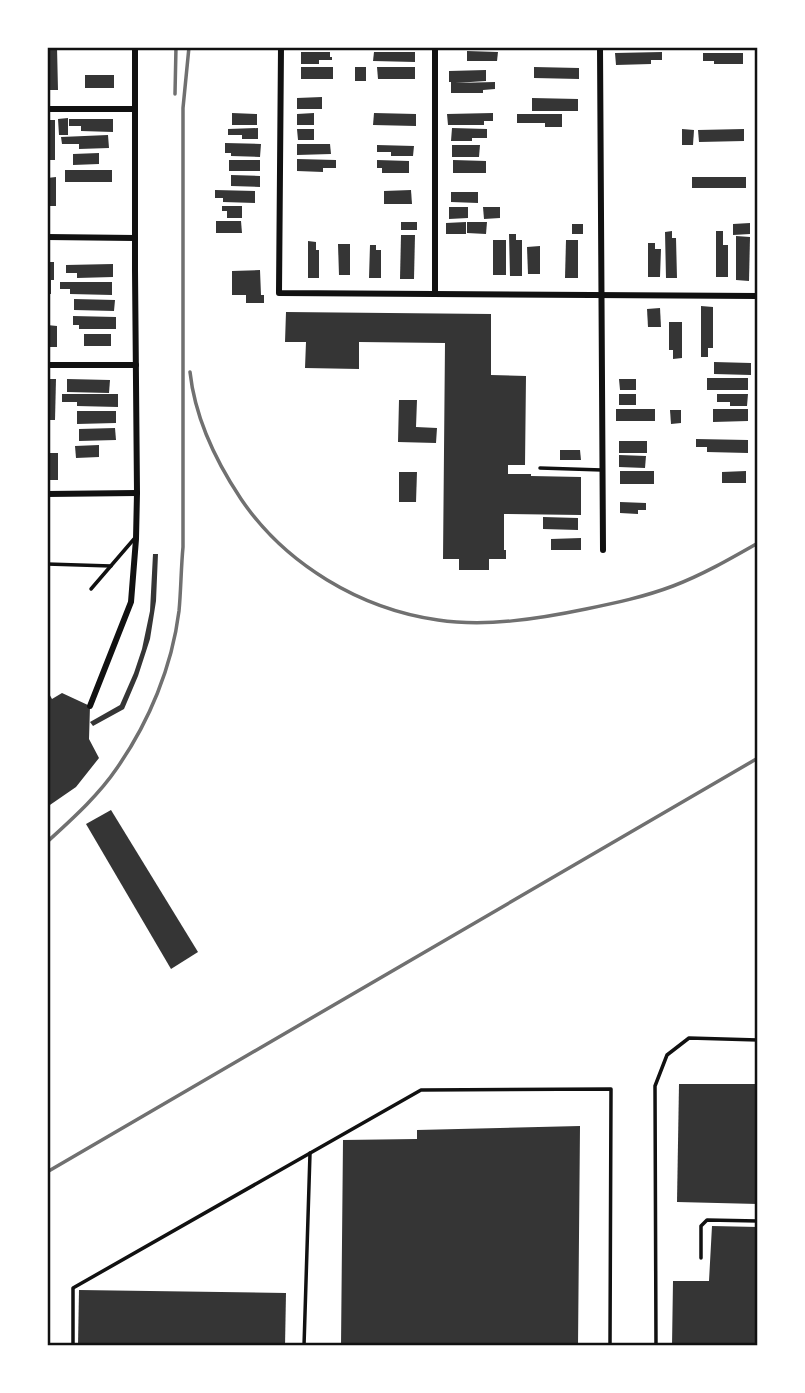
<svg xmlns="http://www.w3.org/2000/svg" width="805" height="1393" font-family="Commissioner,sans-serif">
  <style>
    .building { fill: #353535 }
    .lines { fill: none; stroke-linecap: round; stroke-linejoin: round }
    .service { stroke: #111; stroke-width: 3.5 }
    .minor { stroke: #111; stroke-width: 6 }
    .rail { stroke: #707070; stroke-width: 3.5 }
    .neatline { fill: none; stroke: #111; stroke-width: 2.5 }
  </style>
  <rect width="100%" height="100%" fill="#fff"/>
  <!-- building -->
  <g class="building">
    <polygon points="50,47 57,47 58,90 47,90 47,55 50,55"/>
    <polygon points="467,51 498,52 497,61 467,61"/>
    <polygon points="301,52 330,52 330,57 332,57 332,60 319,60 319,64 301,64"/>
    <polygon points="374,52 415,52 415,62 373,61"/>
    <polygon points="662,52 662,60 651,60 651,64 616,65 615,53"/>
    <polygon points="703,53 743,53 743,64 714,64 714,61 703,61"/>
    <rect x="301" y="67" width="32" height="12"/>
    <rect x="355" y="67" width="11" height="14"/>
    <polygon points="377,67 415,67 415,79 378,79"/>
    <polygon points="534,67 579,68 579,79 534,78"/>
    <polygon points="486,70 486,81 455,83 495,82 495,89 483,90 483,93 451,93 451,82 449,82 449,71"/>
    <rect x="85" y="75" width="29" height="13"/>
    <polygon points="322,97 322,109 297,109 297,98"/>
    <polygon points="532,98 578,99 578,111 532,111"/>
    <polygon points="232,113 257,114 257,125 232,125"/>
    <polygon points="314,113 314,125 297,125 297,114"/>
    <polygon points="374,113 416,114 416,126 373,125"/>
    <polygon points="493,113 493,121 484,121 484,125 448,125 447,114"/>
    <polygon points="517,114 562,114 562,127 545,127 545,123 517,123"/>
    <polygon points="68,118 68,135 59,135 58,119"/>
    <polygon points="69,119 113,119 113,132 81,131 81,126 69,126"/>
    <rect x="47" y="120" width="8" height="40"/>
    <polygon points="258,128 258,139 242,139 242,135 228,135 228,129"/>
    <polygon points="452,128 487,129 487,138 472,138 472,141 451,141"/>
    <polygon points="297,129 314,129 314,140 298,140"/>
    <polygon points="682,129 694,130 693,145 682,145"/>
    <polygon points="744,129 744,141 699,142 698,130"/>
    <polygon points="108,135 109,148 79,149 79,144 62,144 61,137"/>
    <polygon points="225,143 261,144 260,157 231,156 231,153 225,153"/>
    <polygon points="297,144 330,144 331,154 297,155"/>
    <polygon points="377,145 414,146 413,156 391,156 391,152 377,152"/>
    <polygon points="452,145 480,145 479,157 452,157"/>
    <polygon points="99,153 99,164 73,165 73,154"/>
    <polygon points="297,159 336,160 336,168 323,168 323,172 297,171"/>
    <rect x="229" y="160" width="31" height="11"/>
    <polygon points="377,160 409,161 409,173 382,173 382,168 377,168"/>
    <polygon points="453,160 486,161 486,173 453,173"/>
    <rect x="65" y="170" width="47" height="12"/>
    <polygon points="231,175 260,176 260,187 231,186"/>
    <polygon points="56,177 56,206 47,206 47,178"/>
    <rect x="692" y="177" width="54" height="11"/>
    <polygon points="215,190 255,191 255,203 223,202 223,198 215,198"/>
    <polygon points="411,190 412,204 384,204 384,191"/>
    <polygon points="451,192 478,192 478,203 451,202"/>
    <polygon points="222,206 242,206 242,218 227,218 227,211 222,211"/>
    <polygon points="449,207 468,207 468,218 449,219"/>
    <polygon points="483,207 500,207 500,218 484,219"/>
    <polygon points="216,221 241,221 242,233 216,233"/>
    <rect x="401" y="222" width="16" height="8"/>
    <polygon points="466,222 466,234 446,234 446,223"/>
    <polygon points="467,222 487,222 486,234 467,233"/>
    <polygon points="750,223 750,234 733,235 733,224"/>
    <rect x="572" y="224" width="11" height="10"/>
    <polygon points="672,231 672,238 676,238 677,278 666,278 665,232"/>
    <polygon points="716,231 723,231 723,245 728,245 728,277 716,277"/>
    <polygon points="509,234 516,234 516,240 522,240 522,276 510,276"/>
    <polygon points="401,235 415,235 414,279 400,279"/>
    <polygon points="736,236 750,237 749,281 736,280"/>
    <rect x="493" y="240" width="13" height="35"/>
    <polygon points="566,240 578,240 578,278 565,278"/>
    <polygon points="308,241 316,242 316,250 319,250 319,278 308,278"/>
    <polygon points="648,243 655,243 655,249 661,249 660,277 648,277"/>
    <polygon points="338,244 350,244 350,275 339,275"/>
    <polygon points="370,245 376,245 376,250 381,250 381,278 369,278"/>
    <polygon points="540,246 540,274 528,274 527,247"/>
    <polygon points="47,262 54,262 54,280 51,280 51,294 47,294"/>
    <polygon points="113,264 113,277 77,278 77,273 66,273 66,265"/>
    <polygon points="260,270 261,295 264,295 264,303 246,303 246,295 232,295 232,271"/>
    <polygon points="60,282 112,282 112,295 70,294 70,289 60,289"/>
    <polygon points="74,299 115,300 114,311 74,310"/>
    <polygon points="701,306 713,307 713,348 708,348 708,357 701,357"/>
    <polygon points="660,308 661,327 648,327 647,309"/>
    <polygon points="286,312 491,314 491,375 526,376 525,465 508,465 508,474 531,474 531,476 581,477 581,515 504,514 504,550 506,550 506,559 489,559 489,570 459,570 459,559 443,559 445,343 359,342 359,369 305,368 306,342 285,342"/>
    <polygon points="73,316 116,317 116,329 79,329 79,325 73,325"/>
    <polygon points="669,322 682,322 682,358 673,359 673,350 669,350"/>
    <polygon points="47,325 57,326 57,347 47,347"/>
    <rect x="84" y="334" width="27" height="12"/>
    <polygon points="714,362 751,363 751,375 714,374"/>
    <rect x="707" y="378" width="41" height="12"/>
    <polygon points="47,379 56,379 55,420 47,420"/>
    <polygon points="67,379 110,380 109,393 67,392"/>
    <polygon points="619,379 636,379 636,390 620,390"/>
    <polygon points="62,394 118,394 118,407 77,406 77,402 62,402"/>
    <rect x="619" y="394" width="17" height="11"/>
    <polygon points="717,394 748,394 747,406 730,406 730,402 717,402"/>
    <polygon points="399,400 417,400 416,427 437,428 436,443 398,442"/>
    <rect x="616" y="409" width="39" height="12"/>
    <polygon points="713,409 748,409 748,421 713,422"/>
    <polygon points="670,410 681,410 681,423 671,424"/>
    <polygon points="77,411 116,411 116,423 77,424"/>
    <polygon points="115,428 116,440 79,441 79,429"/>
    <polygon points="696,439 748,440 748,453 707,452 707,447 696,447"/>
    <rect x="619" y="441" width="28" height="12"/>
    <polygon points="99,445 99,457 76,458 75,446"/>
    <polygon points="560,450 580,450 581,460 560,460"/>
    <rect x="47" y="453" width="11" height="27"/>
    <polygon points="619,455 646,456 645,468 619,467"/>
    <rect x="620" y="471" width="34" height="13"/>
    <polygon points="746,471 746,483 722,483 722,472"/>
    <polygon points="399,472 417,472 416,502 399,502"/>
    <polygon points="620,502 646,503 646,510 638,510 638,514 620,513"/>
    <polygon points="543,517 578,518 578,530 543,529"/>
    <polygon points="581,538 581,550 551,550 551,539"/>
    <polygon points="153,554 158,554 156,601 150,639 138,676 124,709 93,726 90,722 120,705 134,673 142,649 150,611"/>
    <polygon points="47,690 52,699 62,693 90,706 89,739 99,758 76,787 47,807"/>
    <polygon points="111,810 198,952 171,969 86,824"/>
    <polygon points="679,1084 758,1084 758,1204 677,1202"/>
    <polygon points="580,1126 578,1346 341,1346 343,1140 417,1139 417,1130"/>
    <polygon points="712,1226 758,1227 758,1346 672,1346 673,1281 709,1281"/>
    <polygon points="79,1290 286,1293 285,1346 78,1346"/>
  </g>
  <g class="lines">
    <!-- service -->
    <g class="service">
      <polyline points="540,468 602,470"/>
      <polyline points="47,564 111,566"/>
      <polyline points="91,589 134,539"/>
      <polyline points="701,1258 701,1226 707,1220 758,1221"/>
      <polyline points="73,1346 73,1288 421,1090 611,1089 610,1346"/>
      <polyline points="304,1346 310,1153"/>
      <polyline points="656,1346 655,1086 667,1055 689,1038 758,1040"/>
    </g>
    <!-- minor -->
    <g class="minor">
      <polyline points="281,47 279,293 758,296"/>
      <polyline points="435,47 435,294"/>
      <polyline points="600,47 603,550"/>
      <polyline points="47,109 135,109"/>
      <polyline points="47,237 135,238"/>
      <polyline points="47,365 136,365"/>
      <polyline points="47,494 137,493"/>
      <polyline points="90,706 131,602 136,539 137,493 135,270 135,47"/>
    </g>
    <!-- rail -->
    <g class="rail">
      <polyline points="175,94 176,47"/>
      <path d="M190,372C195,418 215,460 241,499C285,564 360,609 438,620C486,627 538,619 586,609C615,603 644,597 673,586C702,575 730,559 758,543"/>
      <path d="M47,842C72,819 98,796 117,768C149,722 172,667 179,611C181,590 181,568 183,547V108L189,47"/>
      <polyline points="47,1172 758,758"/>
    </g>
  </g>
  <!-- border -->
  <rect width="805" height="1393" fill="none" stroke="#ffffff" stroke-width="98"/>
  <rect x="49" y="49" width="707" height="1295" class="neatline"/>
</svg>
